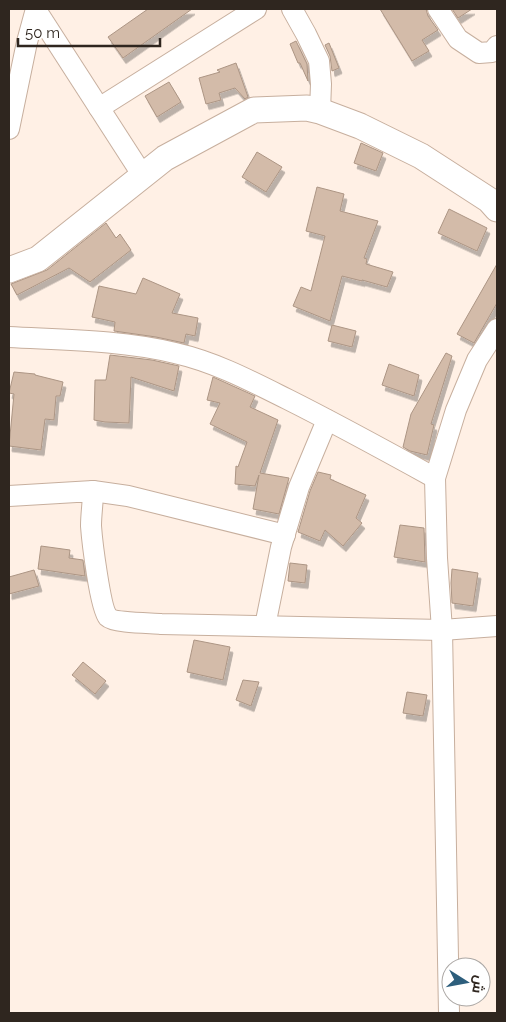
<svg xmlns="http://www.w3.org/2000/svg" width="506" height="1022" font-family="Raleway,Cairo,sans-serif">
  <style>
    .building { fill: #d3bba9; stroke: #ac9584; filter: url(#shadow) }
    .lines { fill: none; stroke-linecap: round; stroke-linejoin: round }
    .minor-casing { stroke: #c7af9e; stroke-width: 22 }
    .tertiary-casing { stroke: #c7af9e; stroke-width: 27 }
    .minor { stroke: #fff; stroke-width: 20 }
    .tertiary { stroke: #fff; stroke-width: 25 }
  </style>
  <defs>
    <filter id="shadow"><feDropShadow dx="3" dy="5.5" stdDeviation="0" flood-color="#0004"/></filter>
  </defs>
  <rect width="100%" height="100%" fill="#fff0e5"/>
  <!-- building -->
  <g class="building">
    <polygon points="148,9 192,9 123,58 108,37"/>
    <polygon points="380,9 426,9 428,16 438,30 422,40 429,51 412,61"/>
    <polygon points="452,9 472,9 458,18"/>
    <polygon points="296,41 307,64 308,81 300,63 298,63 290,44"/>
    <polygon points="329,43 339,68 332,71 330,56 325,45"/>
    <polygon points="236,63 248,97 245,99 235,88 219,93 221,100 206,104 199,78 220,72 217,70"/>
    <polygon points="169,82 181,102 157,117 145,96"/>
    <polygon points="361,143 383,153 376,171 354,163"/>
    <polygon points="257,152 282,167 266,192 242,177"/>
    <polygon points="317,187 344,194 340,211 378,221 364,258 367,259 366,264 393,272 387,287 362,280 362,281 342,276 330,321 293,306 301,287 311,291 325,236 306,231"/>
    <polygon points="449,209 487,228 477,251 438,233"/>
    <polygon points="106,223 116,238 120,234 131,250 90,282 69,268 17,295 11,284 47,270"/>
    <polygon points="497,264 497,303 474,343 457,334"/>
    <polygon points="143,278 180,294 172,313 198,318 195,336 186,334 184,343 156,337 114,331 115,322 92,317 99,286 136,294"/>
    <polygon points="332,325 356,331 352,347 328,341"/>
    <polygon points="446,353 452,356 431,424 434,425 427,455 410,451 403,447 411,414"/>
    <polygon points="110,355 152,360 179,366 174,391 131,377 129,423 105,422 94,420 95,380 106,380"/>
    <polygon points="389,364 419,375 414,396 382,385"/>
    <polygon points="14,372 35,374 35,375 63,382 60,396 56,396 54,420 45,419 41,450 9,446 14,394 9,393"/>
    <polygon points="213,377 255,396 250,407 278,420 260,473 289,478 279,514 253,509 259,475 255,486 235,484 236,466 238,467 247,442 210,424 220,403 207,400"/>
    <polygon points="318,472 331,475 330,479 366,495 356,518 362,523 343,546 325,530 320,541 298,532 310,491"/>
    <polygon points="400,525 424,528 425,562 394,557"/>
    <polygon points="41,546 70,550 69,558 83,560 85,576 38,569"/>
    <polygon points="290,563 307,565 305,583 288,581"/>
    <polygon points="452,569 478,573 473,606 452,603 451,583"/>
    <polygon points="34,570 39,586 9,594 9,577"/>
    <polygon points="194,640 230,647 223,680 187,672"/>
    <polygon points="83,662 106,681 95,694 72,675"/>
    <polygon points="243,680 259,682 251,706 236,700"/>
    <polygon points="407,692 427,695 423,716 403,713"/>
  </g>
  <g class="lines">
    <defs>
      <g id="minor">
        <polyline points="292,9 306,34 319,61 321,84 320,111"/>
        <polyline points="438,9 458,39 479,53 492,52 497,46"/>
        <polyline points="36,10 143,176"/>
        <polyline points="99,108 256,9"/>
        <polyline points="9,129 27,42 36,9"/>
        <path d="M9,337C64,340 121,340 175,353C215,362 251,381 287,399C337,424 386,451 435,478"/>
        <polyline points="93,491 128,496 285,535"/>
        <path d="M9,496L93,491C93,503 91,514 91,526C92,540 100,608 108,617C114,623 151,623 161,624L442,630L497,626"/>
        <polyline points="265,626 281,547 299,487 327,420"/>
        <polyline points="449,1013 442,630 437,558 435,478 456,410 477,360 497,329"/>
      </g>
      <polyline id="tertiary" points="9,270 38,259 165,158 254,110 307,108 320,111 360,126 421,156 489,200 497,209"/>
    </defs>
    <!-- minor casing -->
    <use href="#minor" class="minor-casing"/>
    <!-- tertiary casing -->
    <use href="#tertiary" class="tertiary-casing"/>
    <!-- minor -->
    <use href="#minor" class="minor"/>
    <!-- tertiary -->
    <use href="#tertiary" class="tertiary"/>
  </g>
  <!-- border -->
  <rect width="506" height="1022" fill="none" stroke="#2f261f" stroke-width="20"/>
  <!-- north arrow -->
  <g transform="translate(466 982) rotate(101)"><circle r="24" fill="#ffffff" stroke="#aca8a5"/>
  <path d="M0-4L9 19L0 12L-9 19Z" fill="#2d5e7c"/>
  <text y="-8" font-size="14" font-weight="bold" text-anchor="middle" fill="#2f261f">ش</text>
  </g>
  <!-- scale -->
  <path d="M18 38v8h142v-8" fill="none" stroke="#2f261f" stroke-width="2.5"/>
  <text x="25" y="38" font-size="15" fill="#2f261f" stroke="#ffffff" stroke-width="4" paint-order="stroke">50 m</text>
</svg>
